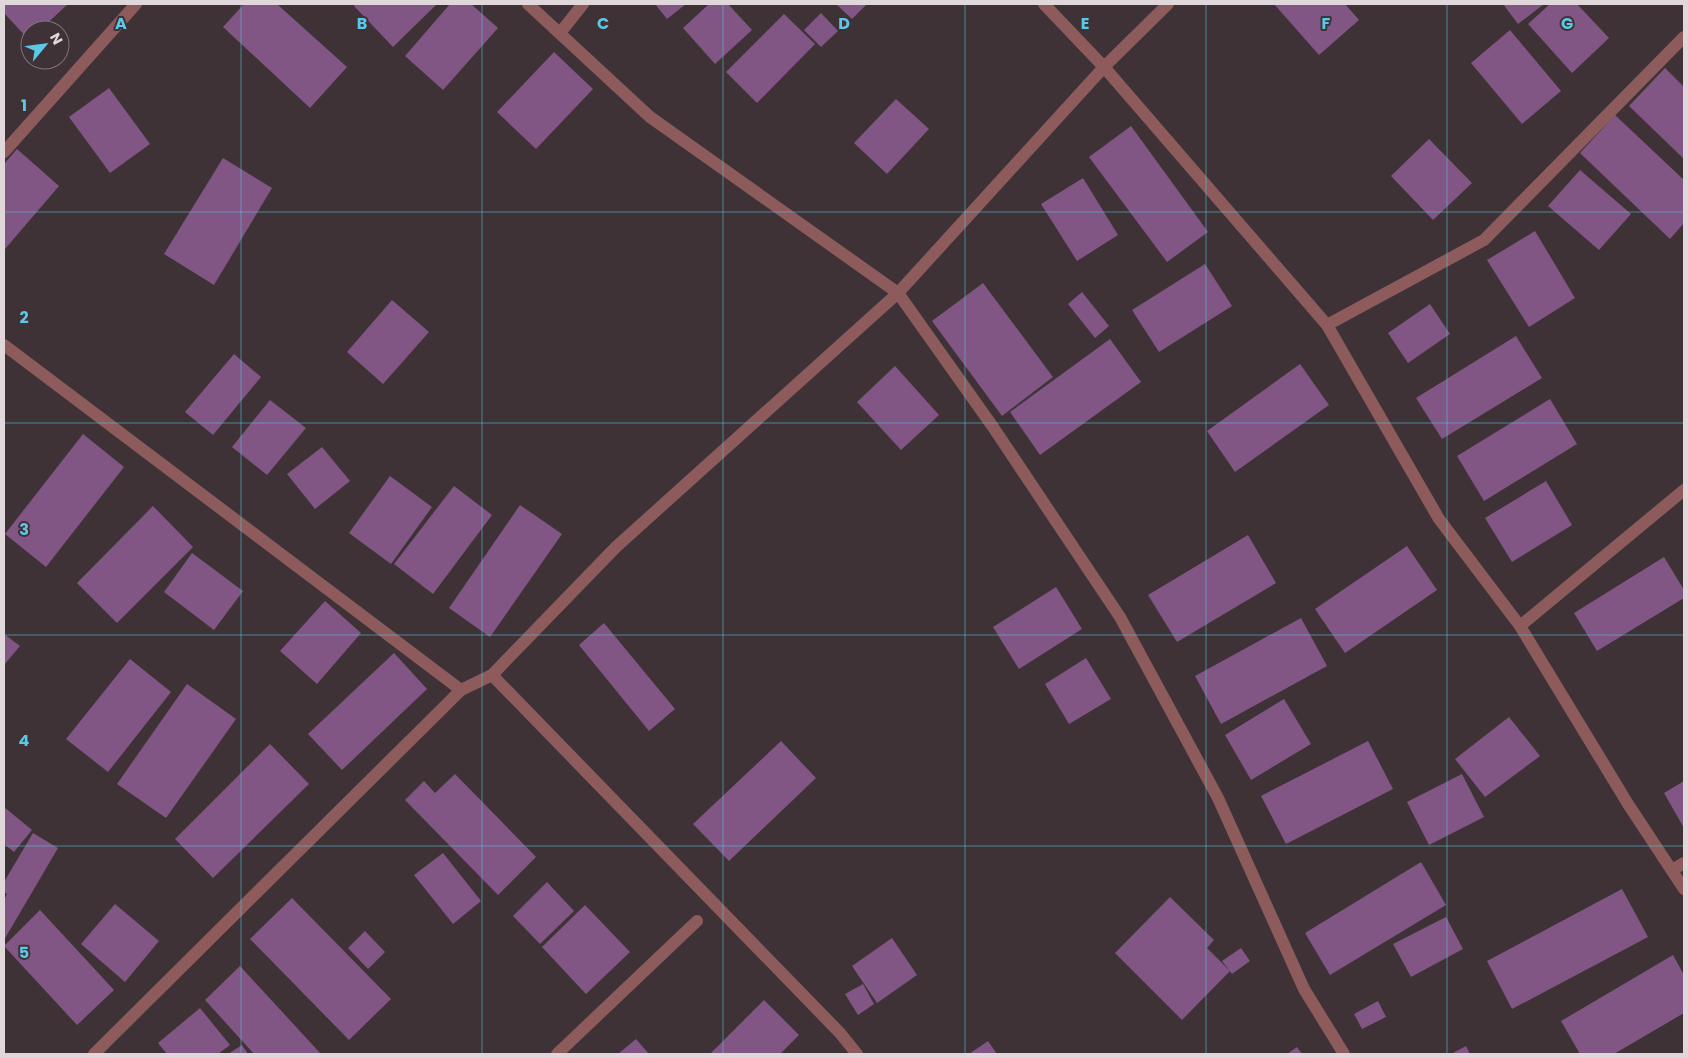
<svg xmlns="http://www.w3.org/2000/svg" width="1688" height="1058" font-family="Poppins,sans-serif">
  <style>
    .building { fill: #815584 }
    .lines { fill: none; stroke-linecap: round; stroke-linejoin: round }
    .minor { stroke: #8d5b5c; stroke-width: 12 }
    .grid { fill: none; stroke: #5ac8e6; stroke-width: 1; stroke-opacity: 0.55 }
    .grid-label { font-size: 16px; text-anchor: middle; font-weight: bold; fill: #5ac8e6; stroke: #3e3237; stroke-width: 4; stroke-linejoin: round; paint-order: stroke }
  </style>
  <rect width="100%" height="100%" fill="#3e3237"/>
  <!-- building -->
  <g class="building">
    <polygon points="4,4 68,4 40,30 30,30 30,41 4,13"/>
    <polygon points="244,4 277,4 347,67 310,108 223,27"/>
    <polygon points="356,4 437,4 393,47 354,6"/>
    <polygon points="450,4 471,4 498,28 443,90 405,56"/>
    <polygon points="655,4 686,4 667,19"/>
    <polygon points="709,4 728,4 752,30 715,64 683,28"/>
    <polygon points="836,4 867,4 852,19"/>
    <polygon points="1274,4 1345,4 1359,20 1319,55"/>
    <polygon points="1503,4 1544,4 1518,24"/>
    <polygon points="1550,4 1577,4 1609,38 1572,73 1528,24"/>
    <polygon points="821,13 838,31 821,47 804,30"/>
    <polygon points="784,14 815,44 757,103 726,72"/>
    <polygon points="1510,30 1561,91 1522,124 1471,63"/>
    <polygon points="554,52 593,89 536,149 497,112"/>
    <polygon points="1665,68 1684,87 1684,159 1629,106"/>
    <polygon points="109,88 150,144 110,173 69,117"/>
    <polygon points="896,99 929,129 887,174 854,143"/>
    <polygon points="1615,115 1684,180 1684,223 1670,239 1580,153"/>
    <polygon points="1131,126 1208,232 1167,262 1089,157"/>
    <polygon points="1429,139 1472,183 1433,220 1391,176"/>
    <polygon points="17,149 59,186 5,249 4,164"/>
    <polygon points="223,158 272,188 214,285 164,254"/>
    <polygon points="1580,170 1631,214 1599,250 1548,206"/>
    <polygon points="1083,178 1118,235 1077,261 1041,204"/>
    <polygon points="1535,231 1575,298 1529,327 1487,260"/>
    <polygon points="1205,264 1232,306 1159,352 1132,310"/>
    <polygon points="983,283 1053,377 1002,416 932,321"/>
    <polygon points="1082,292 1109,326 1095,338 1068,304"/>
    <polygon points="392,300 429,332 383,384 347,352"/>
    <polygon points="1430,304 1450,334 1408,363 1388,333"/>
    <polygon points="1516,336 1542,378 1442,439 1416,398"/>
    <polygon points="1110,339 1141,382 1040,455 1010,412"/>
    <polygon points="234,354 261,377 213,435 185,412"/>
    <polygon points="1300,364 1329,405 1235,472 1207,431"/>
    <polygon points="895,366 939,415 901,450 857,402"/>
    <polygon points="1550,399 1577,444 1484,501 1457,456"/>
    <polygon points="270,400 306,428 267,475 232,447"/>
    <polygon points="83,434 124,467 46,567 5,534"/>
    <polygon points="322,447 350,481 315,509 287,474"/>
    <polygon points="390,476 432,507 391,564 349,533"/>
    <polygon points="1546,481 1572,525 1512,562 1485,518"/>
    <polygon points="454,486 492,515 433,594 394,564"/>
    <polygon points="520,505 562,534 490,637 449,608"/>
    <polygon points="153,506 193,547 117,623 77,583"/>
    <polygon points="1248,535 1276,583 1177,642 1148,595"/>
    <polygon points="1407,546 1437,590 1345,653 1315,609"/>
    <polygon points="192,553 243,591 214,630 164,592"/>
    <polygon points="1664,557 1684,590 1684,598 1597,651 1574,613"/>
    <polygon points="1056,587 1082,629 1019,669 993,627"/>
    <polygon points="325,601 361,633 317,684 280,651"/>
    <polygon points="1301,618 1327,666 1221,724 1195,676"/>
    <polygon points="604,623 675,709 649,731 579,645"/>
    <polygon points="4,634 20,646 4,665"/>
    <polygon points="394,653 427,689 342,770 308,734"/>
    <polygon points="1086,658 1111,699 1069,724 1045,684"/>
    <polygon points="130,659 171,692 108,772 66,739"/>
    <polygon points="187,684 236,719 166,818 117,784"/>
    <polygon points="1284,699 1311,744 1251,780 1225,735"/>
    <polygon points="1509,717 1540,756 1485,797 1455,759"/>
    <polygon points="781,741 816,778 729,861 693,824"/>
    <polygon points="1368,741 1393,789 1286,844 1261,796"/>
    <polygon points="270,744 309,784 213,878 175,839"/>
    <polygon points="455,774 536,857 498,895 405,800 424,781 435,793"/>
    <polygon points="1462,774 1484,817 1429,845 1407,802"/>
    <polygon points="1684,781 1684,828 1664,793"/>
    <polygon points="4,807 32,830 14,852 4,844"/>
    <polygon points="33,833 58,848 4,940 4,900 7,894 4,892 4,882"/>
    <polygon points="443,853 481,901 453,924 414,875"/>
    <polygon points="1421,862 1446,905 1330,975 1305,933"/>
    <polygon points="547,882 574,911 540,944 513,916"/>
    <polygon points="1622,889 1648,937 1512,1009 1487,961"/>
    <polygon points="1170,897 1214,940 1207,948 1230,971 1182,1020 1115,953"/>
    <polygon points="292,898 391,999 349,1040 250,939"/>
    <polygon points="115,904 159,941 125,982 81,944"/>
    <polygon points="585,905 630,952 586,994 542,947"/>
    <polygon points="40,910 114,990 77,1025 4,946"/>
    <polygon points="1446,917 1463,949 1411,977 1393,944"/>
    <polygon points="365,931 385,952 368,969 348,948"/>
    <polygon points="892,938 917,975 877,1003 852,966"/>
    <polygon points="1241,948 1250,961 1232,974 1222,961"/>
    <polygon points="1673,955 1684,975 1684,1013 1614,1054 1580,1054 1561,1021"/>
    <polygon points="240,966 321,1054 254,1054 205,1000"/>
    <polygon points="863,984 874,1004 858,1015 845,994"/>
    <polygon points="764,1000 799,1035 780,1054 710,1054"/>
    <polygon points="1378,1001 1386,1017 1362,1029 1354,1014"/>
    <polygon points="200,1008 230,1045 218,1054 167,1054 158,1043"/>
    <polygon points="636,1039 649,1054 618,1054"/>
    <polygon points="988,1041 997,1054 969,1054"/>
    <polygon points="242,1045 248,1054 228,1054"/>
    <polygon points="1466,1046 1470,1054 1451,1054"/>
    <polygon points="1297,1047 1302,1054 1287,1054"/>
  </g>
  <g class="lines">
    <!-- minor -->
    <g class="minor">
      <polyline points="528,4 650,117 898,293 993,427 1120,617 1218,798 1304,989 1344,1054"/>
      <polyline points="1044,4 1104,67 1327,325 1439,519 1520,626 1628,804 1684,889"/>
      <polyline points="560,33 583,4"/>
      <polyline points="4,152 136,4"/>
      <polyline points="1327,325 1484,240 1684,37"/>
      <polyline points="4,345 461,690"/>
      <polyline points="1520,626 1684,490"/>
      <polyline points="492,675 840,1033 857,1054"/>
      <polyline points="1672,870 1684,863"/>
      <polyline points="94,1054 461,690 492,675 616,547 898,293 1104,67 1168,4"/>
      <polyline points="557,1054 697,921"/>
    </g>
  </g>
  <!-- grid -->
  <path class="grid" d="M241,4V1054M482,4V1054M723,4V1054M965,4V1054M1206,4V1054M1447,4V1054M4,212H1684M4,423H1684M4,635H1684M4,846H1684"/>
  <g class="grid-label">
    <text x="121" y="29">A</text>
    <text x="362" y="29">B</text>
    <text x="603" y="29">C</text>
    <text x="844" y="29">D</text>
    <text x="1085" y="29">E</text>
    <text x="1326" y="29">F</text>
    <text x="1567" y="29">G</text>
    <text x="24" y="111">1</text>
    <text x="24" y="323">2</text>
    <text x="24" y="535">3</text>
    <text x="24" y="746">4</text>
    <text x="24" y="958">5</text>
  </g>
  <!-- border -->
  <rect width="1688" height="1058" fill="none" stroke="#dfd7da" stroke-width="10"/>
  <!-- north arrow -->
  <g transform="translate(45 45) rotate(61)"><circle r="24" fill="#3e3237" stroke="#7e7478"/>
  <path d="M0-4L9 19L0 12L-9 19Z" fill="#5ac8e6"/>
  <text y="-8" font-size="14" font-weight="bold" text-anchor="middle" fill="#dfd7da">N</text>
  </g>
</svg>
